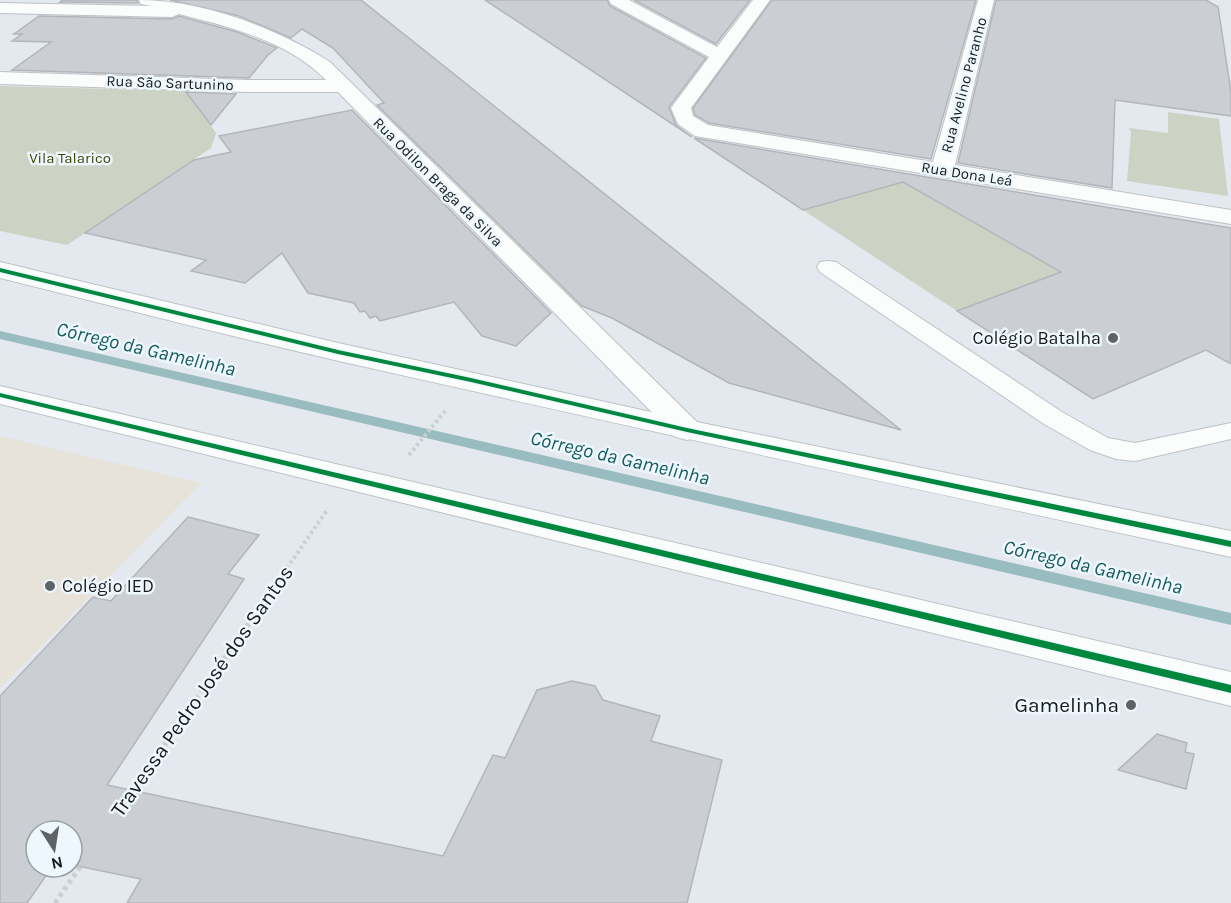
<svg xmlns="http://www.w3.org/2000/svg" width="1231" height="903" font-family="Karla,sans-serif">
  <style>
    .education { fill: #e7e2da }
    .green { fill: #cdd3c4 }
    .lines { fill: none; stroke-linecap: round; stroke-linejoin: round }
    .stream { fill: #98bcbf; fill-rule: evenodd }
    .building { fill: #cbcfd3; stroke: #b2b6ba; stroke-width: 1.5 }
    .service-casing { stroke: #bec2c6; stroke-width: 2 }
    .minor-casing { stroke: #bec2c6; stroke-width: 2 }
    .secondary-casing { stroke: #bec2c6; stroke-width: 2 }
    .path-far1 { stroke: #cdcfcf; stroke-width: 4; stroke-dasharray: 3 3; stroke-linecap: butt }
    .path { stroke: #cdcfcf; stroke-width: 5; stroke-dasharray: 4 4; stroke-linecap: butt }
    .service { fill: #fbfcfc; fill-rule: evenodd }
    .minor { fill: #fbfcfc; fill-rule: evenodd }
    .secondary { fill: #fbfcfc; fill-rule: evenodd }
    .cycleway-casing { stroke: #eef7fd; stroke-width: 3 }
    .cycleway { fill: #00873e; fill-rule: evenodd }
    .poi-dot { fill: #5e6367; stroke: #eef7fd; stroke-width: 2 }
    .labels { text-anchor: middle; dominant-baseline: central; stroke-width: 5; stroke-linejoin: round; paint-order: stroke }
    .far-street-label { font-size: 15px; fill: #171b1e; stroke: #eef7fd }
    .far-park-label { font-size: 15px; fill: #3f4505; stroke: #eef7fd }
    .poi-label { font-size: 18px; fill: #171b1e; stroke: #eef7fd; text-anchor: end }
    .water-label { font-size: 20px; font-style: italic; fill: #165b5e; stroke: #eef7fd }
    .near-street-label { font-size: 21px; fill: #171b1e; stroke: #eef7fd }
    .near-poi-label { font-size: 21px; fill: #171b1e; stroke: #eef7fd; text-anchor: end }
  </style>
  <rect width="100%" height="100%" fill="#e3e9ee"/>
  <!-- education -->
  <polygon class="education" points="0,436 201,483 0,688"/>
  <!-- green -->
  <g class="green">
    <polygon points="0,86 185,91 216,133 211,148 67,245 0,231"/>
    <polygon points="1168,112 1219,119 1228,196 1127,181 1131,132 1129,128 1168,133"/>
    <polygon points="903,182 1061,272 957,311 803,210"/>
  </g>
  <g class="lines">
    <!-- stream -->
    <polygon class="stream" points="0,331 1231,613 1231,625 0,339"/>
  </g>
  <!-- building -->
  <g class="building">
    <polygon points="63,0 137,0 138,3 60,2"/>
    <polygon points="170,0 361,0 901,430 729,383 612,318 582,306 377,105 384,103 333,48 302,29 291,38 239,16"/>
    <polygon points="485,0 607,0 610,6 706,58 669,107 676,125 692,137"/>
    <polygon points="634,0 750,0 716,44"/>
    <polygon points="772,0 976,0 931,159 709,123 695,115 693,108"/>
    <polygon points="996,0 1206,0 1218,7 1231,92 1231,116 1115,100 1112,188 958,163"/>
    <polygon points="39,16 172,19 179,16 237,32 277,48 268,55 249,78 12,70 51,42 12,41 22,34 14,34"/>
    <polygon points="186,92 236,94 211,125"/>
    <polygon points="352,110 551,313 516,346 482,336 454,302 380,321 376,316 370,318 365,311 360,312 354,303 308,293 282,253 245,283 191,271 206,260 85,233 194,160 231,152 219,136"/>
    <polygon points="694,138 1231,228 1231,364 1206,350 1093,399 957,311 1061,272 903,182 803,210"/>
    <polygon points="188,517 259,535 228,574 244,579 107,785 443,856 493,755 505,758 537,690 572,681 595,686 603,700 660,716 651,741 722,760 687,903 127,903 141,879 72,865 72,831 36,831 36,867 52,867 27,903 0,903 0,696 93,597 111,601"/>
    <polygon points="1157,734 1187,743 1185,752 1194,754 1186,789 1118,770"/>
  </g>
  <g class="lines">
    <defs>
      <polygon id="service" points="828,261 836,262 1062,412 1108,438 1135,443 1231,423 1231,439 1135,461 1116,459 1090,450 1044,424 820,272 817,267 820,262"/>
      <g id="minor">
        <path d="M139,0C202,0 277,28 330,62L698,423L703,430L698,437L687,440L676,437L338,92H248L0,84V72L248,80H326C288,41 230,27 179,14L172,17L0,13V3L152,6L141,4Z"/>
        <polygon points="609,0 629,0 717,47 753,0 770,0 691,108 693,116 708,125 933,162 978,0 994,0 955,165 1231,210 1231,224 695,136 678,124 671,108 709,57 611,4"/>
      </g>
      <g id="secondary">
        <path d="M0,262L338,343L687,420L1231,531V557C933,493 636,428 339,361C225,335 113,306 0,278Z"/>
        <polygon points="0,386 1231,672 1231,706 0,404"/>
      </g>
    </defs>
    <!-- service casing -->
    <use href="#service" class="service-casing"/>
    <!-- minor casing -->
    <use href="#minor" class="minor-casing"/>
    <!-- secondary casing -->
    <use href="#secondary" class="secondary-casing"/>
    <!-- path-far1 -->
    <g class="path-far1">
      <polyline points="409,455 446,410"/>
      <polyline points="280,578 328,509"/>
    </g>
    <!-- path -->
    <polyline class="path" points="55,903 281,577"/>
    <!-- service -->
    <use href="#service" class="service"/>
    <!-- minor -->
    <use href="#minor" class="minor"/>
    <!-- secondary -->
    <use href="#secondary" class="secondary"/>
    <defs>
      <g id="cycleway">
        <polygon points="0,268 338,350 471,378 687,428 1231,541 1231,547 687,432 471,382 338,354 0,272"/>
        <polygon points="0,393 1231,685 1231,693 0,397"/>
      </g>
    </defs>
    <!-- cycleway casing -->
    <use href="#cycleway" class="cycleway-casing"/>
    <!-- cycleway -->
    <use href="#cycleway" class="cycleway"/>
  </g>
  <!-- markers -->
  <g class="poi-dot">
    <circle cx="1113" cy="338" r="6"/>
    <circle cx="50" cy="586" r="6"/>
    <circle cx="1131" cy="705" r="6"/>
  </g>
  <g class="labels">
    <!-- far-street labels -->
    <g class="far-street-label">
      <text transform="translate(170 83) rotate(2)">Rua São Sartunino</text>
      <text transform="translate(964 85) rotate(-75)">Rua Avelino Paranho</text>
      <text transform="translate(967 174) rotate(9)">Rua Dona Leá</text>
      <text transform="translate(438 182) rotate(45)">Rua Odilon Braga da Silva</text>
    </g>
    <!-- far-park labels -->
    <g class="far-park-label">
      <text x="70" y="158">Vila Talarico</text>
    </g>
    <!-- poi labels -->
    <g class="poi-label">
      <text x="1101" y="338">Colégio Batalha</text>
      <text x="62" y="586" text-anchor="start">Colégio IED</text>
    </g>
    <!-- water labels -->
    <g class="water-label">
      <text transform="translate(146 349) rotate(13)">Córrego da Gamelinha</text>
      <text transform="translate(620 458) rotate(13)">Córrego da Gamelinha</text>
      <text transform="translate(1093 567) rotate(13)">Córrego da Gamelinha</text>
    </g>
    <!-- near-street labels -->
    <g class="near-street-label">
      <text transform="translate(202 691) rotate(-55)">Travessa Pedro José dos Santos</text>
    </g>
    <!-- near-poi labels -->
    <g class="near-poi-label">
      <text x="1119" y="705">Gamelinha</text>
    </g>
  </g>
  <!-- north arrow -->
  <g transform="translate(54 849) rotate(168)"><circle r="28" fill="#eef7fd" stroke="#989fa4" stroke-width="1.5"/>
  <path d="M0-4.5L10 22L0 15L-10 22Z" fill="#5e6367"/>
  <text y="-9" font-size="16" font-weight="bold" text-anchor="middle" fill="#171b1e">N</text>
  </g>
</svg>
